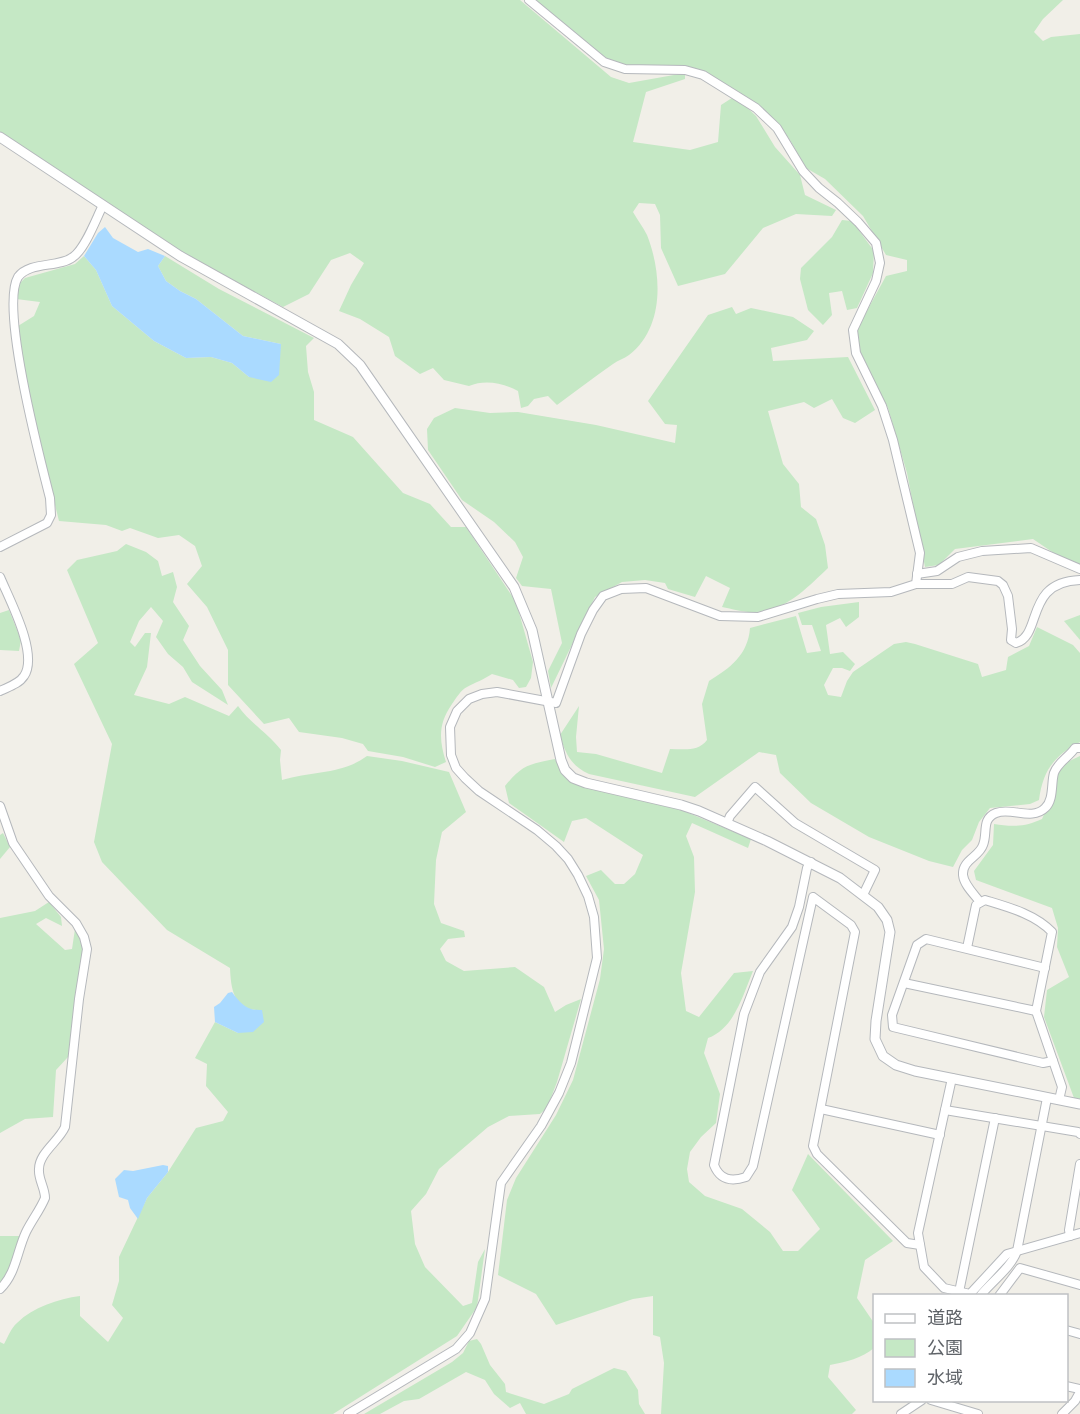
<svg xmlns="http://www.w3.org/2000/svg" width="1080" height="1414" font-family="Overpass,'Noto Sans JP',sans-serif">
  <style>
    .green { fill: #c5e8c5 }
    .water { fill: #aadaff }
    .lines { fill: none; stroke-linecap: round; stroke-linejoin: round }
    .minor-casing { stroke: #b5b8bc; stroke-width: 10 }
    .tertiary-casing { stroke: #b5b8bc; stroke-width: 11 }
    .minor { stroke: #fff; stroke-width: 8 }
    .tertiary { stroke: #fff; stroke-width: 9 }
  </style>
  <rect width="100%" height="100%" fill="#f1efe8"/>
  <!-- green -->
  <g class="green">
    <path d="M0,0H520L611,77L629,83L685,73V79L646,92L633,142L690,150L718,142L721,105L735,96L756,116L775,147L800,175L805,195L836,210L832,216L796,214L763,228L725,274L678,286L661,248L660,215L655,204L639,203L633,212C637,219 643,227 647,235C662,273 665,327 629,355C624,359 618,360 613,364C594,377 576,391 557,405L548,396L534,399L528,406L521,408L518,391C503,383 485,379 469,386L444,380L433,368L420,374L395,356L389,337L360,319L339,311L351,285L364,263L350,253L331,260L309,294L283,307L182,253L0,134Z"/>
    <polygon points="535,0 1063,0 1043,19 1034,32 1043,41 1051,37 1080,34 1080,565 1061,558 1033,539 955,549 939,565 925,567 907,473 888,408 859,354 857,329 886,276 907,271 907,260 886,255 863,216 825,179 806,168 790,140 780,126 759,105 704,71 686,66 625,65 606,58"/>
    <polygon points="842,220 852,221 874,251 873,273 857,308 847,310 842,291 829,293 832,315 823,325 808,310 800,279 801,268 832,237"/>
    <path d="M84,256L96,270L112,306L154,341L186,358L211,357L232,363L249,377L281,344L243,336L196,299L180,291L166,281L158,266L165,256L219,289L314,338L306,346L308,372L314,392V420L353,437L403,493L430,504L451,527H466L516,602L533,662L531,678L526,687L519,688L513,680L492,674C483,680 476,682 467,687C461,690 456,698 452,704C438,724 439,740 446,762L435,767L403,757L368,751L363,744L342,738L299,732L289,718L264,724L228,685V650L207,607L187,584L202,566L195,546L179,535L158,538L130,528L122,531L106,525L59,521L21,368L18,326L34,316L40,302L16,299L18,285L25,278L75,264Z"/>
    <path d="M732,307L736,314L751,308L793,317L814,331L807,340L771,348L773,361L848,357L875,410L855,423L843,418L832,399L814,408L804,402L768,411L783,464L799,484L801,507L816,519L825,545L828,568C809,586 785,612 755,612C745,613 733,609 722,607L730,588L706,576L695,597L668,589L665,583L645,580L622,582L595,597L551,688L548,671L562,643L551,589L522,586L516,578L523,557L515,542L494,522L462,500L428,450L427,429L434,418L455,408L490,413L518,412L596,425L675,443L677,425L665,424L648,401L708,315Z"/>
    <path d="M126,544L146,552L158,561L162,576L173,572L177,587L173,602L189,626L183,640L200,666L222,690L228,705L192,682L183,667L168,654L156,637L163,621L151,607L139,621L130,642L135,647L145,633H151L147,667L134,695L169,704L185,697L229,716L238,706C250,723 268,733 281,750L280,760L282,780C312,771 341,775 367,756L402,761L449,772L466,812L442,832L436,860L434,904L441,923L464,931L465,937L448,939L440,949L446,961L464,971L515,967L544,987L555,1012L566,1005L581,999L557,1082L547,1108L540,1114L509,1116L488,1127L439,1169L426,1194L411,1211L415,1244L425,1267L463,1306L472,1303L478,1262L485,1249L477,1307L457,1336L333,1414H0V1342L4,1344C8,1337 11,1328 17,1323C33,1307 58,1299 80,1296V1316L108,1342L123,1318L112,1305L119,1281V1257L147,1198L168,1172L196,1128L223,1121L228,1112L206,1086L207,1064L195,1058L215,1022L238,1033L262,1010C234,1012 231,990 230,968L167,930L102,862L94,842L112,744L74,664L98,643L67,570L77,560L117,551Z"/>
    <path d="M859,602V617L846,627L840,618L826,625L830,654L843,652L855,664L850,671L842,668H833L824,685L828,695L841,697L847,681L853,672L894,644L906,642L915,644L978,664L982,677L1006,670L1008,657L1029,646L1037,627L1073,645L1080,653V742C1054,756 1043,770 1039,800L1030,804L990,808L979,822L972,840L962,850L953,867L929,861L869,837L811,803L780,773L776,755L759,752L695,797L589,774C571,766 565,753 560,735L579,706L576,737L577,752L596,754L662,773L670,749C684,749 698,752 707,740L702,704L709,681C730,668 748,655 750,628L796,616L807,653L821,651L812,625H802L798,613L821,607Z"/>
    <polygon points="9,610 21,640 19,651 0,650 0,613"/>
    <polygon points="1080,615 1080,640 1064,621"/>
    <path d="M1080,756V1099L1074,1098L1044,1017L1047,990L1069,977L1057,947L1058,928L1052,908L976,880L974,871L993,845L994,824C1012,827 1025,827 1042,819L1050,801L1056,774L1061,765Z"/>
    <path d="M555,759L564,776L574,782L679,809L751,839L748,848L692,823L686,836L694,857L695,892L681,973L686,1011L699,1017L734,973L753,971C743,995 734,1029 708,1038L704,1053L720,1094L716,1123L701,1137L690,1152L687,1169L689,1182L705,1196L742,1209L770,1232L783,1251H798L820,1229L792,1190L808,1154L893,1241L865,1260L857,1298L874,1323V1348C862,1358 846,1362 830,1365L828,1377L856,1410L852,1414H661L664,1363L660,1337L653,1335V1296L633,1299L556,1325L536,1294L498,1275L507,1200L516,1178L556,1115L573,1080L600,979L604,949L599,900L586,876L601,870L615,884H624L635,874L643,855L586,818L572,821L564,842L509,803L505,786C522,765 529,764 555,759Z"/>
    <polygon points="3,833 10,847 0,859 0,835"/>
    <polygon points="49,902 61,917 62,926 46,918 36,924 65,950 72,949 75,929 83,942 84,955 68,1057 56,1070 53,1117 25,1119 0,1133 0,918 35,911"/>
    <polygon points="0,1236 20,1236 7,1279 0,1285"/>
    <polygon points="477,1339 481,1344 490,1365 505,1384 506,1392 544,1404 569,1394 572,1389 614,1368 626,1371 638,1390 639,1404 645,1414 526,1414 520,1403 510,1408 494,1394 485,1380 466,1372 419,1399 404,1401 380,1414 364,1414 452,1362 463,1353 469,1341"/>
  </g>
  <!-- water -->
  <g class="water">
    <polygon points="105,227 113,238 138,252 148,249 165,256 158,266 166,281 180,291 196,299 243,336 281,344 279,375 271,382 249,377 232,363 211,357 186,358 154,341 112,306 96,270 84,256 98,233"/>
    <path d="M232,992C240,1003 247,1011 262,1010L264,1022L253,1032L238,1033L215,1022L214,1007L220,1003L228,993Z"/>
    <polygon points="163,1165 168,1166 168,1172 147,1198 138,1219 130,1208 128,1200 119,1197 115,1179 124,1170 133,1171"/>
  </g>
  <g class="lines">
    <defs>
      <g id="minor">
        <path d="M0,547L47,523L51,515L50,498C40,459 0,307 18,277C30,261 59,268 73,257C85,249 96,219 103,205"/>
        <polyline points="917,574 937,571 958,557 982,551 1031,548 1080,569"/>
        <path d="M0,577C9,599 39,654 24,676C19,684 8,687 0,691"/>
        <path d="M916,584H952L968,577L998,581L1003,585L1008,596L1012,629L1011,640L1016,643C1043,635 1024,582 1080,580"/>
        <path d="M0,806L13,843L49,896L76,923L84,937L87,949L79,999L65,1127C59,1141 39,1153 39,1169C38,1179 45,1188 45,1198C40,1210 32,1220 26,1232C17,1251 16,1274 0,1289"/>
        <polyline points="727,823 730,816 755,787 795,823 875,870 863,895"/>
        <path d="M811,862L807,868L799,907L792,927L760,972L744,1014L714,1165C720,1180 731,1182 746,1177L753,1166L813,897L851,925L855,932L813,1146L817,1154L907,1243L920,1245"/>
        <path d="M980,902C974,894 964,885 963,875C962,860 979,857 983,845C988,833 981,819 996,813C1011,807 1032,821 1045,808C1054,800 1051,783 1054,773C1058,762 1069,757 1075,748H1080"/>
        <path d="M967,948L976,905L985,900C1008,907 1035,914 1052,932L1036,1011L1062,1087L1059,1100"/>
        <polyline points="1045,968 926,939 917,945 892,1015 893,1027 1043,1063 1053,1061"/>
        <polyline points="904,983 1036,1011"/>
        <polyline points="952,1078 918,1233 924,1267 944,1288 970,1294 1007,1254 1080,1233"/>
        <polyline points="821,1109 940,1135"/>
        <polyline points="945,1110 1078,1132 1080,1134"/>
        <polyline points="1070,1236 1069,1230 1080,1164"/>
        <polyline points="959,1292 995,1118"/>
        <path d="M980,1296C992,1281 1011,1268 1017,1251L1047,1098"/>
        <polyline points="999,1296 1020,1268 1080,1285"/>
        <polyline points="1066,1330 1080,1334"/>
        <polyline points="1066,1386 1080,1389"/>
        <polyline points="931,1400 978,1414"/>
        <polyline points="348,1414 456,1349 470,1333 485,1299 501,1183 541,1126 559,1093 571,1063 597,958 594,917 588,896 578,875 568,859 556,846 537,830 479,791 465,778 456,768 451,755 450,727 457,711 469,699 482,694 497,692 556,703 581,634 593,610 603,596 621,589 646,588 720,616 758,617 817,599 838,594 891,592 916,584 920,553 893,440 882,406 856,353 853,330 876,281 880,263 876,243 858,222 838,203 819,188 803,171 777,128 756,108 703,75 685,70 625,69 604,62 529,0"/>
        <polyline points="901,1414 922,1400"/>
        <polyline points="1062,1414 1075,1401 1080,1392"/>
      </g>
      <polyline id="tertiary" points="0,137 180,256 338,344 360,365 514,587 532,630 561,760 565,770 573,778 586,783 681,805 699,811 767,841 840,878 878,907 887,920 890,932 876,1021 875,1039 883,1056 896,1065 915,1071 1080,1104"/>
    </defs>
    <!-- minor casing -->
    <use href="#minor" class="minor-casing"/>
    <!-- tertiary casing -->
    <use href="#tertiary" class="tertiary-casing"/>
    <!-- minor -->
    <use href="#minor" class="minor"/>
    <!-- tertiary -->
    <use href="#tertiary" class="tertiary"/>
  </g>
  <!-- legend -->
  <rect x="873" y="1294" width="195" height="108" fill="#ffffff" stroke="#bfc1c3" stroke-width="1.5"/>
  <rect x="885" y="1314" width="30" height="9" fill="#ffffff" stroke="#bfc1c3" stroke-width="1.5"/>
  <text x="927" y="1324" font-size="18" fill="#5f6368">道路</text>
  <rect x="885" y="1339" width="30" height="18" fill="#c5e8c5" stroke="#bfc1c3" stroke-width="1.5"/>
  <text x="927" y="1354" font-size="18" fill="#5f6368">公園</text>
  <rect x="885" y="1369" width="30" height="18" fill="#aadaff" stroke="#bfc1c3" stroke-width="1.5"/>
  <text x="927" y="1384" font-size="18" fill="#5f6368">水域</text>
</svg>
